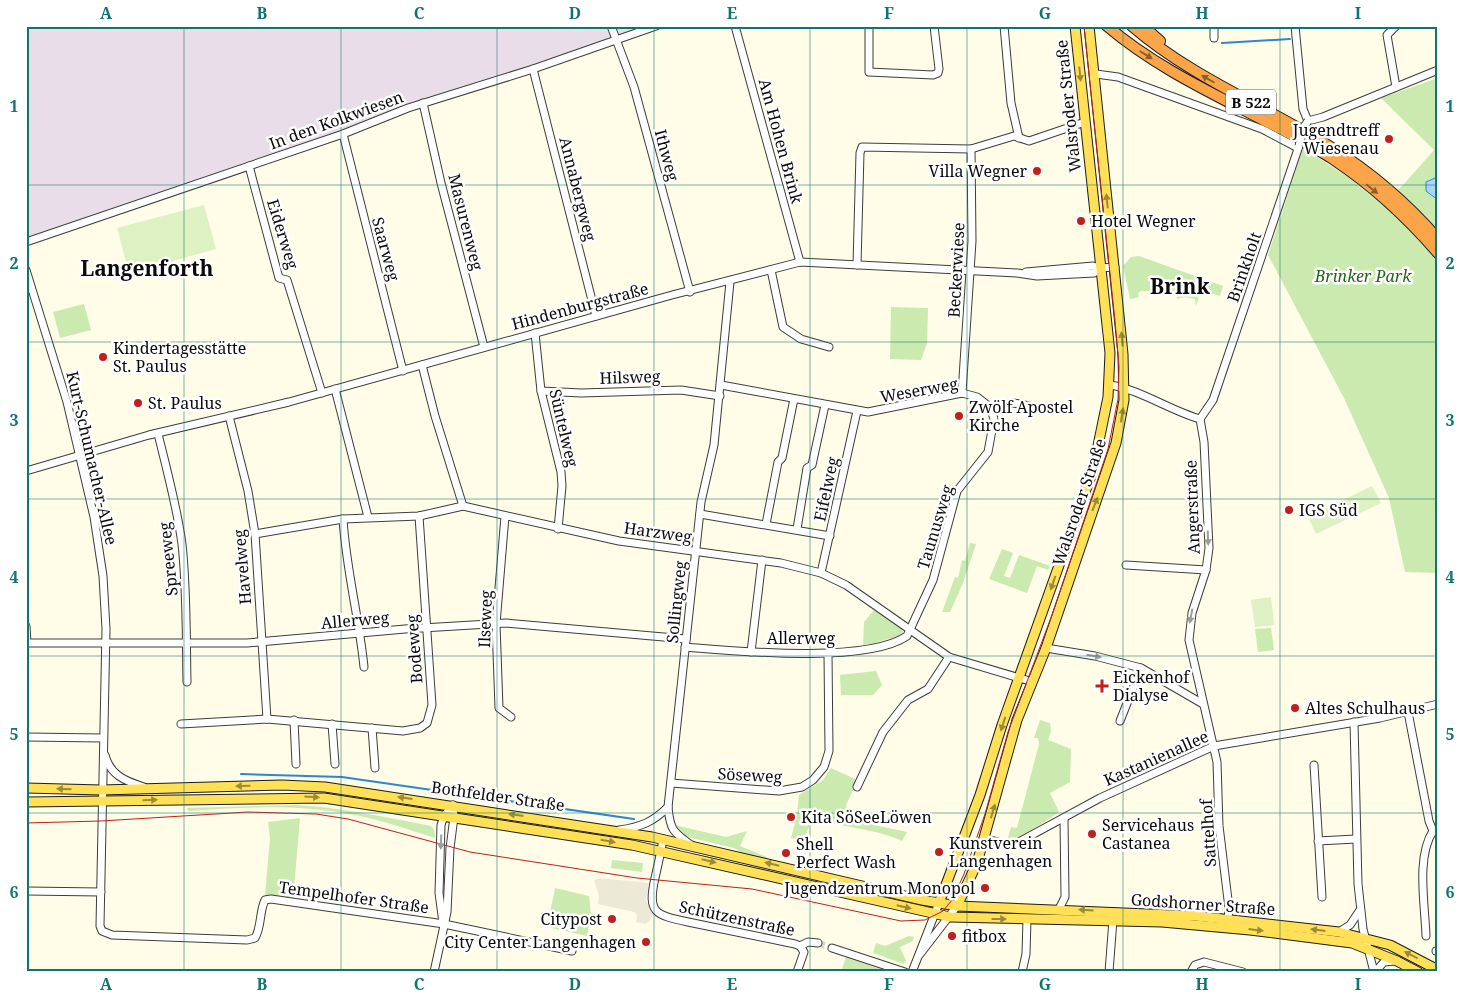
<svg xmlns="http://www.w3.org/2000/svg" width="1464" height="998" font-family="'Noto Serif',serif">
  <style>
    .industrial { fill: #e9ddea }
    .green { fill: #caeaaf }
    .pitch { fill: #def1c2 }
    .plaza { fill: #ede9d7 }
    .water { fill: #a9d6f9; stroke: #2c87d3 }
    .lines { fill: none; stroke-linecap: round; stroke-linejoin: round }
    .stream { stroke: #2c87d3; stroke-width: 2 }
    .minor-tunnel { stroke: #dad8c6; stroke-width: 7; stroke-dasharray: 7 3.5; stroke-linecap: butt }
    .minor-casing { stroke: #3d3d3d; stroke-width: 9 }
    .major-casing { stroke: #1b1b1b; stroke-width: 11 }
    .highway-casing { stroke: #1b1b1b; stroke-width: 12 }
    .minor { stroke: #fff; stroke-width: 7 }
    .major { stroke: #ffe057; stroke-width: 9 }
    .highway { stroke: #fca548; stroke-width: 10 }
    .tram { stroke: #bf1f1d; stroke-width: 1 }
    .minor-bridge-casing { stroke: #3d3d3d; stroke-width: 9; stroke-linecap: butt }
    .minor-bridge { stroke: #fff; stroke-width: 7 }
    .oneway { fill: #8f5f2c }
    .oneway2 { fill: #9d8a38 }
    .oneway3 { fill: #9d9d9d }
    .grid { fill: none; stroke: #0f766e; stroke-width: 1; stroke-opacity: 0.55 }
    .poi-dot { fill: #bf1f1d; stroke: #fff; stroke-width: 2 }
    .labels { text-anchor: middle; dominant-baseline: central; stroke-width: 5; stroke-linejoin: round; paint-order: stroke }
    .shield { fill: #fff; stroke: #545454; stroke-width: 1 }
    .shield-label { font-size: 15px; font-weight: bold; fill: #0a0a0a }
    .street-label { font-size: 16px; fill: #0a0a0a; stroke: #fff }
    .poi-label { font-size: 16px; fill: #0a0a0a; stroke: #fff; text-anchor: start }
    .park-label { font-size: 16px; font-style: italic; fill: #246319; stroke: #fff }
    .district-label { font-size: 21px; font-weight: bold; fill: #0a0a0a; stroke: #fff }
    .neatline { fill: none; stroke: #0f766e; stroke-width: 2 }
    .grid-label { font-size: 16px; text-anchor: middle; font-weight: bold; fill: #0f766e }
  </style>
  <rect width="100%" height="100%" fill="#fffce7"/>
  <!-- industrial -->
  <polygon class="industrial" points="26,26 656,26 423,103 26,242"/>
  <!-- green -->
  <g class="green">
    <polygon points="1438,78 1438,179 1435,178 1426,191 1438,200 1438,573 1405,572 1389,498 1344,398 1268,255 1303,148 1348,177 1381,204 1404,184 1434,150 1381,98"/>
    <polygon points="1139,256 1223,286 1220,296 1201,290 1196,306 1195,299 1185,297 1177,299 1176,292 1172,291 1141,291 1138,293 1139,297 1130,299 1123,266 1131,257"/>
    <polygon points="84,304 91,330 60,338 53,312"/>
    <polygon points="891,307 928,308 927,343 921,360 890,359"/>
    <polygon points="970,543 976,544 963,583 950,612 942,612 955,577 958,578 962,560 965,561"/>
    <polygon points="1002,549 1013,553 1004,576 1010,578 1019,555 1050,566 1048,570 1037,566 1027,593 989,579"/>
    <polygon points="874,610 901,628 903,632 899,636 863,646 864,622"/>
    <polygon points="1271,628 1274,650 1258,652 1255,629"/>
    <polygon points="876,671 882,685 873,695 841,695 840,675"/>
    <polygon points="1040,720 1050,723 1051,731 1048,740 1071,749 1070,782 1050,793 1059,812 1014,842 1007,841 1011,827 1017,828 1039,744 1038,738 1034,738"/>
    <path d="M831,768L855,779L856,784L846,805L847,811L874,825L907,832L902,841C875,828 842,828 813,818L803,841L791,838L797,816L799,795L823,780Z"/>
    <path d="M293,805C340,807 385,817 431,826L434,830L435,838C407,829 378,819 349,814C296,804 242,807 188,811L187,808Z"/>
    <polygon points="300,818 293,900 265,896 270,838 268,822"/>
    <polygon points="674,825 726,837 747,831 740,846 767,857 766,859 744,854 734,848 683,836 677,832"/>
    <polygon points="612,860 643,863 642,872 611,868"/>
    <polygon points="555,888 589,896 591,915 587,936 547,927"/>
    <polygon points="909,936 914,937 913,941 900,947 906,961 904,964 873,953 876,943 885,946"/>
    <polygon points="846,957 889,972 841,972"/>
  </g>
  <!-- pitch -->
  <g class="pitch">
    <polygon points="204,205 216,249 129,273 117,228"/>
    <polygon points="1372,486 1381,503 1316,534 1308,517"/>
    <polygon points="1271,597 1274,625 1255,627 1251,600"/>
  </g>
  <!-- plaza -->
  <polygon class="plaza" points="599,878 649,883 646,900 653,915 650,920 646,924 636,922 637,915 634,912 598,904 599,896 594,880"/>
  <!-- water -->
  <polygon class="water" points="1435,178 1438,179 1438,200 1426,191 1426,182"/>
  <g class="lines">
    <!-- stream -->
    <g class="stream">
      <polyline points="1222,43 1290,39"/>
      <polyline points="241,774 342,777 634,819"/>
    </g>
    <!-- minor-tunnel -->
    <polyline class="minor-tunnel" points="818,943 832,948"/>
    <defs>
      <g id="minor">
        <polyline points="611,26 634,87 690,292"/>
        <polyline points="735,26 800,262"/>
        <polyline points="869,26 869,72 933,75 938,73 939,69 934,26"/>
        <polyline points="1004,26 1011,103 1019,138"/>
        <polyline points="1214,26 1214,38"/>
        <polyline points="1295,26 1303,109 1308,121 1323,117 1438,70"/>
        <polyline points="533,69 596,316"/>
        <polyline points="1096,74 1118,77 1262,129 1298,148"/>
        <polyline points="1396,87 1387,35 1396,26"/>
        <polyline points="423,103 441,183 484,347"/>
        <polyline points="343,134 403,371"/>
        <polyline points="249,166 279,278 287,280 322,393"/>
        <polyline points="26,242 343,134 408,108 533,69 656,26"/>
        <polyline points="857,265 860,153 862,147 971,149 1014,136 1029,141 1085,122"/>
        <path d="M26,270L67,402L94,517L103,576L106,629L100,926L102,931L112,935L247,940L255,938C262,926 259,912 265,900L271,899L444,924L572,951"/>
        <polyline points="771,270 783,327 801,339 829,347"/>
        <polyline points="1026,272 1093,266 1100,268"/>
        <polyline points="535,333 541,391 561,472 562,486 558,529"/>
        <polyline points="422,365 435,416 463,506"/>
        <polyline points="721,385 868,412 962,393 977,397 990,407 1014,403 1044,409"/>
        <path d="M1110,385C1139,389 1171,411 1200,419"/>
        <polyline points="335,389 368,517"/>
        <polyline points="541,391 581,393 681,390 720,396"/>
        <polyline points="962,393 972,241 971,149"/>
        <polyline points="229,416 248,491 255,534 267,719"/>
        <polyline points="1200,419 1204,442 1209,548 1206,570 1192,613 1189,640 1217,762 1219,826 1229,908 1228,919"/>
        <polyline points="1200,419 1213,400 1299,146"/>
        <path d="M158,434C167,470 177,507 182,544C187,590 186,636 187,682"/>
        <polyline points="26,471 149,435 289,402 672,295 800,262 1017,273 1037,276 1094,273 1100,268 1115,267"/>
        <polyline points="700,514 830,536"/>
        <polyline points="505,516 496,624 499,708 511,717"/>
        <path d="M343,519C346,569 359,617 364,667"/>
        <polyline points="766,524 778,462 782,458 794,399"/>
        <polyline points="797,529 807,468 812,465 825,405"/>
        <polyline points="255,534 343,519 419,516 463,506 619,541 781,563 821,573 846,585 949,657 1033,682"/>
        <polyline points="1126,565 1206,570"/>
        <polyline points="821,573 857,411"/>
        <polyline points="26,626 27,643"/>
        <polyline points="26,643 247,643 405,629 506,623 686,639"/>
        <path d="M685,647C736,651 866,664 907,636L933,580L957,491L988,452L994,419L990,407"/>
        <polyline points="1046,648 1095,656 1141,668 1203,704"/>
        <polyline points="751,652 762,560"/>
        <path d="M1408,712L1429,821L1433,831C1416,857 1425,905 1426,936"/>
        <polyline points="294,720 296,764"/>
        <polyline points="1120,721 1141,668"/>
        <polyline points="1354,722 1358,884 1363,929 1374,972"/>
        <polyline points="181,724 267,719 403,731 420,728 427,723 432,705 419,516"/>
        <polyline points="332,724 335,764"/>
        <polyline points="372,728 375,768"/>
        <polyline points="26,737 103,738"/>
        <path d="M105,755C110,775 125,781 144,787"/>
        <polyline points="1314,765 1322,897"/>
        <polyline points="671,783 779,791 802,787 813,780 824,767 829,751 828,653"/>
        <polyline points="857,787 883,732 908,700 928,689 949,657"/>
        <path d="M619,830C641,827 653,822 668,807"/>
        <path d="M663,839C661,852 658,865 655,878C647,913 655,915 688,922L795,944L800,946L804,952L797,972"/>
        <polyline points="985,839 1010,845 1017,843 1100,798 1214,746 1380,718 1438,704"/>
        <polyline points="1318,841 1356,839"/>
        <path d="M691,845C673,832 670,830 668,807L701,502L714,445L730,282"/>
        <polyline points="26,891 101,892"/>
        <polyline points="1059,909 1065,897 1064,819"/>
        <polyline points="443,923 439,893 441,825 444,816 453,805"/>
        <polyline points="1339,932 1350,925 1360,910"/>
        <polyline points="800,946 808,942 818,943"/>
        <polyline points="832,948 905,972"/>
        <polyline points="1436,951 1438,951"/>
        <polyline points="920,954 957,906"/>
        <polyline points="434,972 447,912 450,848 454,817 453,805"/>
        <polyline points="912,972 939,903"/>
        <polyline points="1022,972 1026,954 1027,919"/>
        <polyline points="1109,972 1113,920"/>
        <polyline points="1191,972 1195,965 1204,962 1243,972"/>
        <polyline points="1375,972 1384,962 1395,961"/>
      </g>
      <g id="major">
        <polyline points="26,788 101,790 282,785 325,787 652,837 922,900 957,906 1196,916 1339,932 1390,945 1438,970"/>
        <polyline points="26,802 324,798 632,845 950,917 1162,922 1250,930 1352,943 1397,961 1418,972"/>
        <polyline points="939,903 980,795 1002,725 1093,470 1108,397 1110,353 1075,26"/>
        <polyline points="957,906 977,863 1017,720 1046,648 1116,443 1124,400 1123,354 1089,26"/>
      </g>
      <g id="highway">
        <path d="M1107,26C1174,83 1259,112 1333,159C1372,185 1407,217 1438,253"/>
        <path d="M1132,26C1191,77 1263,105 1329,146C1369,171 1407,203 1438,239"/>
        <polyline points="1143,26 1160,41"/>
      </g>
    </defs>
    <!-- minor casing -->
    <use href="#minor" class="minor-casing"/>
    <!-- major casing -->
    <use href="#major" class="major-casing"/>
    <!-- highway casing -->
    <use href="#highway" class="highway-casing"/>
    <!-- minor -->
    <use href="#minor" class="minor"/>
    <!-- major -->
    <use href="#major" class="major"/>
    <!-- highway -->
    <use href="#highway" class="highway"/>
    <!-- tram -->
    <polyline class="tram" points="26,823 101,821 248,812 316,814 348,819 470,852 637,878 752,889 901,921 925,920 943,911 952,900 964,874 985,814 1008,732 1052,615 1108,449 1118,399 1119,367 1115,321 1084,26"/>
    <defs>
      <polyline id="minor-bridge" points="1299,146 1303,128 1308,121"/>
    </defs>
    <!-- minor-bridge casing -->
    <use href="#minor-bridge" class="minor-bridge-casing"/>
    <!-- minor-bridge -->
    <use href="#minor-bridge" class="minor-bridge"/>
  </g>
  <!-- one-way arrows -->
  <defs><path id="oneway-solid" d="M-6-.8H1V-3.2L6.5 0L1 3.2V.8H-6Z" transform="scale(1.25)"/></defs>
  <g class="oneway">
    <use href="#oneway-solid" transform="translate(1146 55) rotate(32)"/>
    <use href="#oneway-solid" transform="translate(1208 79) rotate(-150)"/>
    <use href="#oneway-solid" transform="translate(1372 189) rotate(39)"/>
  </g>
  <g class="oneway2">
    <use href="#oneway-solid" transform="translate(1080 74) rotate(84)"/>
    <use href="#oneway-solid" transform="translate(1107 201) rotate(-96)"/>
    <use href="#oneway-solid" transform="translate(1122 339) rotate(-95)"/>
    <use href="#oneway-solid" transform="translate(1122 415) rotate(-81)"/>
    <use href="#oneway-solid" transform="translate(1095 504) rotate(-69)"/>
    <use href="#oneway-solid" transform="translate(1053 583) rotate(109)"/>
    <use href="#oneway-solid" transform="translate(1003 724) rotate(108)"/>
    <use href="#oneway-solid" transform="translate(243 786) rotate(178)"/>
    <use href="#oneway-solid" transform="translate(64 789) rotate(-179)"/>
    <use href="#oneway-solid" transform="translate(312 797) rotate(3)"/>
    <use href="#oneway-solid" transform="translate(405 798) rotate(-172)"/>
    <use href="#oneway-solid" transform="translate(150 800) rotate(-2)"/>
    <use href="#oneway-solid" transform="translate(993 811) rotate(-74)"/>
    <use href="#oneway-solid" transform="translate(516 815) rotate(-172)"/>
    <use href="#oneway-solid" transform="translate(608 841) rotate(10)"/>
    <use href="#oneway-solid" transform="translate(709 861) rotate(13)"/>
    <use href="#oneway-solid" transform="translate(772 864) rotate(-167)"/>
    <use href="#oneway-solid" transform="translate(904 907) rotate(13)"/>
    <use href="#oneway-solid" transform="translate(1086 910) rotate(-176)"/>
    <use href="#oneway-solid" transform="translate(999 919)"/>
    <use href="#oneway-solid" transform="translate(1256 930) rotate(7)"/>
    <use href="#oneway-solid" transform="translate(1318 930) rotate(-173)"/>
    <use href="#oneway-solid" transform="translate(1411 955) rotate(-153)"/>
  </g>
  <g class="oneway3">
    <use href="#oneway-solid" transform="translate(1208 538) rotate(88)"/>
    <use href="#oneway-solid" transform="translate(1191 616) rotate(101)"/>
    <use href="#oneway-solid" transform="translate(1094 656) rotate(10)"/>
    <use href="#oneway-solid" transform="translate(441 842) rotate(92)"/>
  </g>
  <!-- grid -->
  <path class="grid" d="M184,26V972M341,26V972M497,26V972M654,26V972M810,26V972M967,26V972M1123,26V972M1280,26V972M26,185H1438M26,342H1438M26,499H1438M26,656H1438M26,813H1438"/>
  <!-- markers -->
  <g class="poi-dot">
    <circle cx="1389" cy="139" r="5"/>
    <circle cx="1037" cy="171" r="5"/>
    <circle cx="1081" cy="221" r="5"/>
    <circle cx="103" cy="357" r="5"/>
    <circle cx="138" cy="403" r="5"/>
    <circle cx="959" cy="416" r="5"/>
    <circle cx="1289" cy="510" r="5"/>
    <path d="M1099.5 678.5h5v5h5v5h-5v5h-5v-5h-5v-5h5z"/>
    <circle cx="1295" cy="708" r="5"/>
    <circle cx="791" cy="817" r="5"/>
    <circle cx="1092" cy="834" r="5"/>
    <circle cx="939" cy="852" r="5"/>
    <circle cx="786" cy="853" r="5"/>
    <circle cx="985" cy="888" r="5"/>
    <circle cx="612" cy="919" r="5"/>
    <circle cx="952" cy="936" r="5"/>
    <circle cx="646" cy="942" r="5"/>
  </g>
  <g class="labels">
    <!-- shield labels -->
    <rect class="shield" x="1226" y="89.5" width="50" height="25" rx="4"/>
    <g class="shield-label">
      <text x="1251" y="102">B 522</text>
    </g>
    <!-- street labels -->
    <g class="street-label">
      <text transform="translate(1068 106) rotate(-96)">Walsroder Straße</text>
      <text transform="translate(336 120) rotate(-20)">In den Kolkwiesen</text>
      <text transform="translate(781 141) rotate(75)">Am Hohen Brink</text>
      <text transform="translate(667 155) rotate(75)">Ithweg</text>
      <text transform="translate(578 189) rotate(76)">Annabergweg</text>
      <text transform="translate(466 222) rotate(76)">Masurenweg</text>
      <text transform="translate(283 234) rotate(73)">Eiderweg</text>
      <text transform="translate(386 249) rotate(75)">Saarweg</text>
      <text transform="translate(1244 267) rotate(-71)">Brinkholt</text>
      <text transform="translate(956 270) rotate(-87)">Beckerwiese</text>
      <text transform="translate(580 306) rotate(-15)">Hindenburgstraße</text>
      <text transform="translate(630 377) rotate(-2)">Hilsweg</text>
      <text transform="translate(919 390) rotate(-10)">Weserweg</text>
      <text transform="translate(564 428) rotate(77)">Süntelweg</text>
      <text transform="translate(92 458) rotate(77)">Kurt-Schumacher-Allee</text>
      <text transform="translate(826 489) rotate(-78)">Eifelweg</text>
      <text transform="translate(1079 502) rotate(-71)">Walsroder Straße</text>
      <text transform="translate(1192 507) rotate(-92)">Angerstraße</text>
      <text transform="translate(935 527) rotate(-73)">Taunusweg</text>
      <text transform="translate(658 532) rotate(8)">Harzweg</text>
      <text transform="translate(168 559) rotate(-96)">Spreeweg</text>
      <text transform="translate(242 567) rotate(-95)">Havelweg</text>
      <text transform="translate(676 602) rotate(-84)">Sollingweg</text>
      <text transform="translate(485 619) rotate(-88)">Ilseweg</text>
      <text transform="translate(355 620) rotate(-5)">Allerweg</text>
      <text x="801" y="638">Allerweg</text>
      <text transform="translate(414 649) rotate(-94)">Bodeweg</text>
      <text transform="translate(1156 758) rotate(-24)">Kastanienallee</text>
      <text transform="translate(750 775) rotate(3)">Söseweg</text>
      <text transform="translate(498 796) rotate(8)">Bothfelder Straße</text>
      <text transform="translate(1208 833) rotate(-94)">Sattelhof</text>
      <text transform="translate(354 897) rotate(8)">Tempelhofer Straße</text>
      <text transform="translate(1203 904) rotate(4)">Godshorner Straße</text>
      <text transform="translate(737 918) rotate(12)">Schützenstraße</text>
    </g>
    <!-- poi labels -->
    <g class="poi-label">
      <text x="1379" y="130" text-anchor="end">Jugendtreff<tspan x="1379" dy="18">Wiesenau</tspan></text>
      <text x="1027" y="171" text-anchor="end">Villa Wegner</text>
      <text x="1091" y="221">Hotel Wegner</text>
      <text x="113" y="348">Kindertagesstätte<tspan x="113" dy="18">St. Paulus</tspan></text>
      <text x="148" y="403">St. Paulus</text>
      <text x="969" y="407">Zwölf Apostel<tspan x="969" dy="18">Kirche</tspan></text>
      <text x="1299" y="510">IGS Süd</text>
      <text x="1113" y="677">Eickenhof<tspan x="1113" dy="18">Dialyse</tspan></text>
      <text x="1305" y="708">Altes Schulhaus</text>
      <text x="801" y="817">Kita SöSeeLöwen</text>
      <text x="1102" y="825">Servicehaus<tspan x="1102" dy="18">Castanea</tspan></text>
      <text x="949" y="843">Kunstverein<tspan x="949" dy="18">Langenhagen</tspan></text>
      <text x="796" y="844">Shell<tspan x="796" dy="18">Perfect Wash</tspan></text>
      <text x="975" y="888" text-anchor="end">Jugendzentrum Monopol</text>
      <text x="602" y="919" text-anchor="end">Citypost</text>
      <text x="962" y="936">fitbox</text>
      <text x="636" y="942" text-anchor="end">City Center Langenhagen</text>
    </g>
    <!-- park labels -->
    <g class="park-label">
      <text x="1363" y="276">Brinker Park</text>
    </g>
    <!-- district labels -->
    <g class="district-label">
      <text x="147" y="268">Langenforth</text>
      <text x="1180" y="286">Brink</text>
    </g>
  </g>
  <!-- border -->
  <rect width="1464" height="998" fill="none" stroke="#ffffff" stroke-width="55"/>
  <rect x="28" y="28" width="1408" height="942" class="neatline"/>
  <g class="grid-label">
    <text x="106" y="19">A</text>
    <text x="262" y="19">B</text>
    <text x="419" y="19">C</text>
    <text x="575" y="19">D</text>
    <text x="732" y="19">E</text>
    <text x="889" y="19">F</text>
    <text x="1045" y="19">G</text>
    <text x="1202" y="19">H</text>
    <text x="1358" y="19">I</text>
    <text x="14" y="112">1</text>
    <text x="1450" y="112">1</text>
    <text x="14" y="269">2</text>
    <text x="1450" y="269">2</text>
    <text x="14" y="426">3</text>
    <text x="1450" y="426">3</text>
    <text x="14" y="583">4</text>
    <text x="1450" y="583">4</text>
    <text x="14" y="740">5</text>
    <text x="1450" y="740">5</text>
    <text x="14" y="898">6</text>
    <text x="1450" y="898">6</text>
    <text x="106" y="990">A</text>
    <text x="262" y="990">B</text>
    <text x="419" y="990">C</text>
    <text x="575" y="990">D</text>
    <text x="732" y="990">E</text>
    <text x="889" y="990">F</text>
    <text x="1045" y="990">G</text>
    <text x="1202" y="990">H</text>
    <text x="1358" y="990">I</text>
  </g>
</svg>
